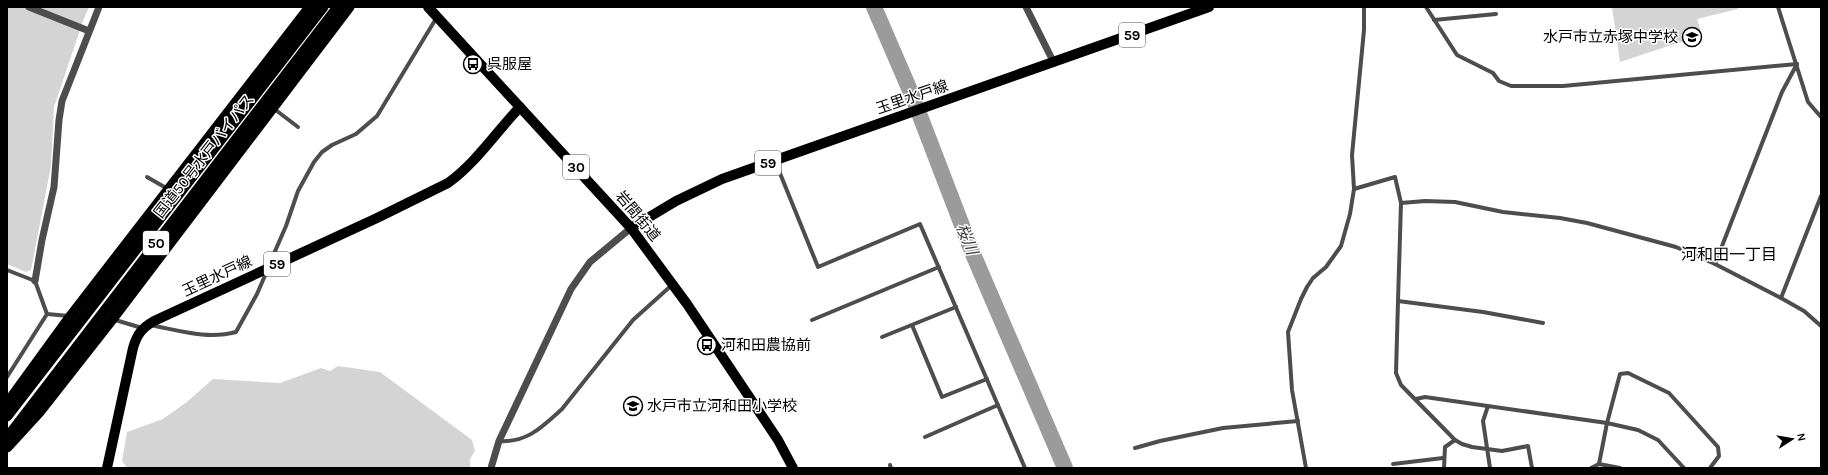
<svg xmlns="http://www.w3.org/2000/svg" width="1828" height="475" font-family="Karla,'Noto Sans JP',sans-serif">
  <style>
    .green { fill: #d4d4d4 }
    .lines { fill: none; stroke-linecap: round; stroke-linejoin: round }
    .river { stroke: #9b9b9b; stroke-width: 16 }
    .minor { stroke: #4d4d4d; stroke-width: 4 }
    .tertiary { stroke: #4d4d4d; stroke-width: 7 }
    .primary { stroke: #000; stroke-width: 10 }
    .trunk { stroke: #000; stroke-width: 11 }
    .labels { text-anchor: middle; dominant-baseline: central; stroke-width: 3; stroke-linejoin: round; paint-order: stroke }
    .shield { fill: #fff; stroke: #4c4c4c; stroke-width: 1 }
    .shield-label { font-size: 14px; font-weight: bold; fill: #000 }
    .poi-label { font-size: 15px; fill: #000; stroke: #fff; text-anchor: start }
    .street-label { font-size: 15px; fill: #000; stroke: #fff }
    .water-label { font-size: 16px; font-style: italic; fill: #3c3c3c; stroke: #fff }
    .neighbourhood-label { font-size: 16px; fill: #000; stroke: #fff }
  </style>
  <rect width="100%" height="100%" fill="#fff"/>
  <!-- green -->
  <g class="green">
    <polygon points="7,7 89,7 83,21 54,107 51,166 31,270 26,272 7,264"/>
    <polygon points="1612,7 1738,7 1738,9 1697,19 1702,35 1620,62"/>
    <polygon points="338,366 380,372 472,440 475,451 470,459 470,468 127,468 122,461 127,432 163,419 188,401 213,379 280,383 321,368 330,371"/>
  </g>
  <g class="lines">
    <!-- river -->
    <polyline class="river" points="874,7 912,95 973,254 1065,468"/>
    <!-- minor -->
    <g class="minor">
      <polyline points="1426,7 1457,55 1493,73 1499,81 1511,86 1563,86 1797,64"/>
      <polyline points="1778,7 1808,102 1821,117"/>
      <polyline points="1434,20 1496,14"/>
      <polyline points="273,108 298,127"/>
      <polyline points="775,161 818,267 920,224 1025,468"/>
      <polyline points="147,177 168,189"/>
      <polyline points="1354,189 1395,177 1401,203 1425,201 1455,202 1503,212 1560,218 1587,223 1676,247 1715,264 1781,298 1804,311 1821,326"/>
      <polyline points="1401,203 1398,301 1483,312 1543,323"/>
      <polyline points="1715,264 1782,92 1797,64"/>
      <polyline points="269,265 286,226 298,191 314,162 322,152 332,145 356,134 377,116 437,17"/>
      <polyline points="7,270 35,281 47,314 69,316"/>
      <polyline points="1781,298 1821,196"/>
      <polyline points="1398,301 1396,373 1401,385 1455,440 1462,444 1472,447 1502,451 1528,446 1532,468"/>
      <polyline points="112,319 142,328"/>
      <polyline points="812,320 939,267"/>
      <path d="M150,325C178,330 207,340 236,332L257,294L267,271"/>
      <polyline points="912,325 942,397 987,379"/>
      <polyline points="882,337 956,307"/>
      <polyline points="7,377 47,314"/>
      <polyline points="1416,399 1425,397 1607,423 1638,430 1658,440 1684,468"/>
      <polyline points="1488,406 1483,421 1490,468"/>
      <polyline points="925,437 998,405"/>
      <path d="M499,441C527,443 542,427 562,409L633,320L673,284"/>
      <polyline points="1135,448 1160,441 1223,428 1298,421"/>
      <polyline points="1393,464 1443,458"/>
      <polyline points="1599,464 1620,468"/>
      <polyline points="890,465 891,468"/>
      <polyline points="1306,468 1292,390 1288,332 1301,299 1307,287 1313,278 1326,267 1341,246 1350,214 1354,189 1352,155 1364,30 1364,7"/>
      <polyline points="1444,468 1445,447 1455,440"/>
      <polyline points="1591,468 1599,464 1607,423 1620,374 1628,373 1669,393 1718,447 1719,456 1710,468"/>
    </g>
    <!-- tertiary -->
    <g class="tertiary">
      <polyline points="29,7 89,31"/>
      <polyline points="1026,7 1054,63"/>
      <polyline points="35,281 42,240 54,187 59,120 62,101 99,7"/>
      <polyline points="491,468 499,441 571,289 590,262 631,228"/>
    </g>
    <!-- primary -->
    <g class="primary">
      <polyline points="428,7 631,228 687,304 778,440 793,468"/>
      <polyline points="631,228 676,201 722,179 1209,7"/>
      <path d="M107,468L133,348C137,334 142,328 154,321L377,218L448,183C476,163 496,132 520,107"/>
    </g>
    <!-- trunk -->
    <g class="trunk">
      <polyline points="7,404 71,316 310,7"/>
      <polyline points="7,416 323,7"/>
      <polyline points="11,433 338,7"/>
      <polyline points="7,447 39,412 112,319 349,7"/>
    </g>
  </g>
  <!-- icons -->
  <defs>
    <symbol id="school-ring" viewBox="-11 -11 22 22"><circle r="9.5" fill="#fff" stroke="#000" stroke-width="1.5"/><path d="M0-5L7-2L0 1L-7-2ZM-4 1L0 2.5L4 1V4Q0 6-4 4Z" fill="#000"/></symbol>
    <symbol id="bus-ring" viewBox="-11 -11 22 22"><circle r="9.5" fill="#fff" stroke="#000" stroke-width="1.5"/><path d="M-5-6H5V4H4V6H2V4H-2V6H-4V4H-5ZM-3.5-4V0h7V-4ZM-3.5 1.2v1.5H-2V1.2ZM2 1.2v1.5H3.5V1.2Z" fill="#000"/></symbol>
  </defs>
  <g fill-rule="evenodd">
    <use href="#school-ring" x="1681" y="26" width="22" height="22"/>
    <use href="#bus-ring" x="462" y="53" width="22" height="22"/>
    <use href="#bus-ring" x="696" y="334" width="22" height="22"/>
    <use href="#school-ring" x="622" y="395" width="22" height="22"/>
  </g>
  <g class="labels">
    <!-- shield labels -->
    <g class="shield">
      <rect x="1119" y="23" width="26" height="24" rx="3"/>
      <rect x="755" y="151" width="26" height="24" rx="3"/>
      <rect x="563" y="155" width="26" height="24" rx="3"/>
      <rect x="143" y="231" width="26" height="24" rx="3"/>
      <rect x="264" y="252" width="26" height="24" rx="3"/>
    </g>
    <g class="shield-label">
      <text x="1132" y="35">59</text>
      <text x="768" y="163">59</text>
      <text x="576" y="167">30</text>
      <text x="156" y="243">50</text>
      <text x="277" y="264">59</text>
    </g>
    <!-- poi labels -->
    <g class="poi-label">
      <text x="1678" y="37" text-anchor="end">水戸市立赤塚中学校</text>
      <text x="487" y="64">呉服屋</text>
      <text x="721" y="345">河和田農協前</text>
      <text x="647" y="406">水戸市立河和田小学校</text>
    </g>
    <!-- street labels -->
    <g class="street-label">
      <text transform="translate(912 97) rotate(-19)">玉里水戸線</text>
      <text transform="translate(204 156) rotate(-52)">国道50号水戸バイパス</text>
      <text transform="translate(638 216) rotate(50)">岩間街道</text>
      <text transform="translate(217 276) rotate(-25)">玉里水戸線</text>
    </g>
    <!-- water labels -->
    <g class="water-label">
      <text transform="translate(967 239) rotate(68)">桜川</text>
    </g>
    <!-- neighbourhood labels -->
    <g class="neighbourhood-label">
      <text x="1729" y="254">河和田一丁目</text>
    </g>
  </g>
  <!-- border -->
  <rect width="1828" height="475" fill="none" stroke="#000000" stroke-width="16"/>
  <!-- north arrow -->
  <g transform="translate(1792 439) rotate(78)" stroke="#ffffff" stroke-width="3" paint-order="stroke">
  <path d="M0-3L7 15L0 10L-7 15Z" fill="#000000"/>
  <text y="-6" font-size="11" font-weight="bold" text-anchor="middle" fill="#000000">N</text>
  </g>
</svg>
